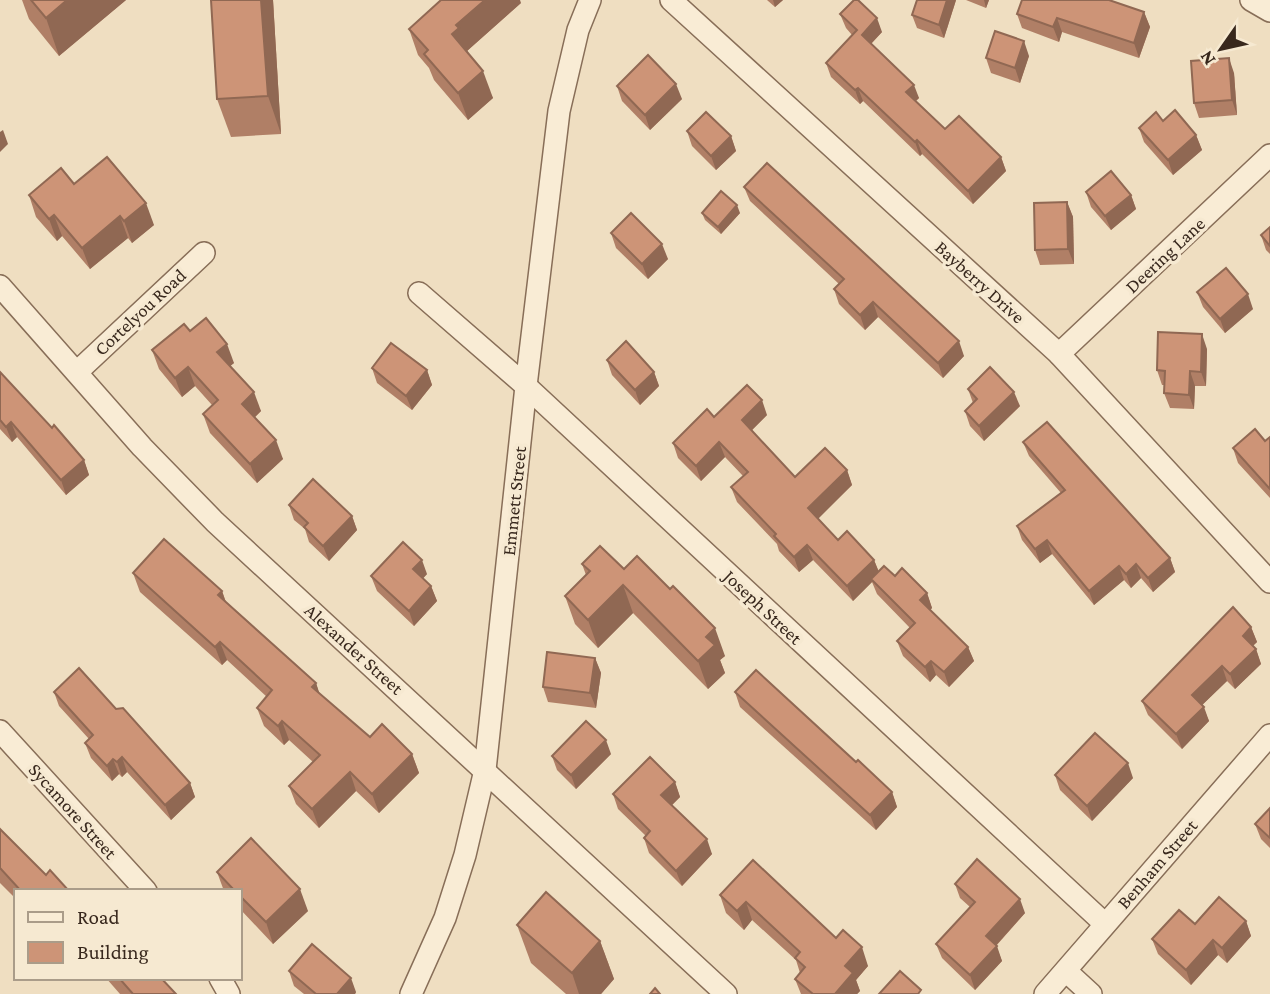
<svg xmlns="http://www.w3.org/2000/svg" width="1270" height="994" font-family="'Crimson Pro',serif">
  <style>
    .lines { fill: none; stroke-linecap: round; stroke-linejoin: round }
    .street-casing { stroke: #886e58; stroke-width: 24 }
    .street { stroke: #f9ecd5; stroke-width: 21 }
    .wall { fill: #b07f66 }
    .shaded-wall { fill: #906853 }
    .building { fill: #cd9477; stroke: #906853; stroke-width: 2 }
    .labels { text-anchor: middle; dominant-baseline: central; stroke-width: 7; stroke-linejoin: round; paint-order: stroke }
    .street-label { font-size: 19px; fill: #38281d; stroke: #f6e9d1 }
  </style>
  <rect width="100%" height="100%" fill="#efdec1"/>
  <g class="lines">
    <defs>
      <g id="street">
        <polyline points="671,0 1059,354 1270,582"/>
        <polyline points="1251,0 1270,11"/>
        <polyline points="0,286 142,447 215,522 726,994"/>
        <polyline points="419,293 526,386 1105,924"/>
        <polyline points="1059,354 1270,155"/>
        <polyline points="77,372 204,253"/>
        <polyline points="0,731 146,891"/>
        <polyline points="1066,971 1091,994"/>
        <polyline points="220,978 229,994"/>
        <polyline points="411,994 445,918 465,855 485,770 526,386 559,111 578,30 590,0"/>
        <polyline points="1045,994 1270,735"/>
      </g>
    </defs>
    <!-- street casing -->
    <use href="#street" class="street-casing"/>
    <!-- street -->
    <use href="#street" class="street"/>
  </g>
  <!-- wall -->
  <g class="wall">
    <polygon points="22,0 126,0 59,56 29,19"/>
    <polygon points="211,0 273,0 281,134 231,137 217,99"/>
    <polygon points="767,0 783,0 775,7"/>
    <polygon points="956,0 944,38 917,28 912,15"/>
    <polygon points="966,0 989,0 986,8"/>
    <polygon points="521,3 467,51 493,98 468,120 434,80 429,68 418,55 409,29"/>
    <polygon points="1144,12 1150,27 1139,58 1062,32 1059,42 1022,28 1017,14"/>
    <polygon points="840,14 882,32 871,44 919,98 916,101 945,129 1001,157 1006,171 973,204 922,154 920,156 863,101 860,104 831,77 826,63 852,35 846,28"/>
    <polygon points="1029,56 1020,83 991,73 986,58"/>
    <polygon points="1234,73 1237,115 1199,118 1194,103"/>
    <polygon points="617,86 682,99 650,130 622,101"/>
    <polygon points="1163,121 1196,135 1202,150 1173,175 1144,142 1139,128"/>
    <polygon points="687,131 731,136 736,151 716,170 692,146"/>
    <polygon points="74,184 154,225 132,243 128,238 90,269 62,236 57,241 36,217 29,195"/>
    <polygon points="744,187 964,356 943,378 878,317 865,330 839,304 834,289 839,284 750,201"/>
    <polygon points="1086,192 1131,195 1136,209 1111,230 1091,207"/>
    <polygon points="1067,202 1073,217 1074,264 1040,265 1035,250"/>
    <polygon points="702,213 740,213 721,234 705,220"/>
    <polygon points="1270,227 1270,254 1266,250 1261,235"/>
    <polygon points="611,233 668,259 648,279 616,248"/>
    <polygon points="1197,292 1253,309 1225,333 1203,307"/>
    <polygon points="190,331 234,363 230,366 261,411 255,417 283,459 257,483 210,433 203,414 212,405 195,386 182,397 159,369 152,350"/>
    <polygon points="1207,349 1206,386 1195,386 1194,409 1170,408 1164,393 1165,385 1162,385 1157,370"/>
    <polygon points="607,360 654,372 659,386 640,405 612,375"/>
    <polygon points="372,368 427,370 432,385 412,410 377,383"/>
    <polygon points="0,372 52,428 84,460 89,475 66,495 17,437 12,442 0,429"/>
    <polygon points="968,389 1020,406 984,441 970,426 965,411 973,403"/>
    <polygon points="767,415 751,431 795,477 847,470 852,485 818,518 838,540 874,560 879,572 895,576 927,593 932,608 930,610 968,647 974,661 949,687 936,675 930,682 903,656 897,641 910,628 877,594 872,582 853,601 813,560 799,572 779,551 777,544 737,502 731,487 743,476 725,457 701,481 678,458 673,443 714,417"/>
    <polygon points="1270,437 1270,498 1238,463 1233,448 1265,441"/>
    <polygon points="1023,442 1170,558 1175,572 1153,592 1141,578 1131,588 1124,580 1094,605 1052,554 1040,563 1022,540 1017,526 1061,493 1029,456"/>
    <polygon points="289,505 352,516 357,530 329,561 309,542 305,529 294,520"/>
    <polygon points="582,564 624,569 725,656 720,660 725,673 708,689 633,613 598,648 575,624 565,596 586,575"/>
    <polygon points="133,573 222,591 226,602 316,683 319,693 370,737 412,754 419,773 379,813 356,791 319,828 296,804 289,786 313,762 289,740 284,745 264,726 257,708 267,697 227,660 222,665 140,592"/>
    <polygon points="427,574 423,578 431,586 437,601 414,626 377,591 371,576"/>
    <polygon points="1251,627 1257,642 1253,646 1256,649 1261,664 1235,689 1227,681 1202,705 1209,721 1182,749 1148,715 1142,701"/>
    <polygon points="595,658 601,673 596,708 548,702 543,687"/>
    <polygon points="54,692 116,709 190,783 195,797 171,820 127,772 122,777 119,774 112,781 91,758 85,743 89,739 59,706"/>
    <polygon points="735,692 856,762 892,792 897,807 876,830 740,707"/>
    <polygon points="611,754 576,789 557,770 552,756"/>
    <polygon points="1055,775 1133,778 1092,821 1060,790"/>
    <polygon points="675,782 680,797 672,805 712,854 682,886 649,853 644,838 646,836 618,809 613,794"/>
    <polygon points="1270,808 1270,848 1261,839 1255,824"/>
    <polygon points="0,829 46,875 69,891 16,891 16,899 0,883"/>
    <polygon points="753,860 836,938 868,966 856,980 860,991 857,994 801,994 795,979 800,973 796,960 752,920 744,930 726,913 720,895"/>
    <polygon points="217,872 308,911 273,944 240,909 240,891 224,891"/>
    <polygon points="955,884 1025,913 996,946 1002,961 975,990 942,958 936,944 970,907 960,898"/>
    <polygon points="1246,921 1251,936 1227,963 1218,955 1191,985 1158,954 1152,939 1195,924"/>
    <polygon points="517,925 600,941 614,979 601,994 566,994 531,963"/>
    <polygon points="289,971 356,992 355,994 304,994 294,986"/>
    <polygon points="106,978 161,978 176,994 120,994"/>
  </g>
  <!-- shaded-wall -->
  <g class="shaded-wall">
    <polygon points="67,0 126,0 59,56 46,18"/>
    <polygon points="261,0 273,0 281,134 268,96"/>
    <polygon points="485,0 520,0 521,3 467,51 469,55 452,34 456,25"/>
    <polygon points="773,0 783,0 775,7"/>
    <polygon points="947,0 956,0 944,38 939,25"/>
    <polygon points="984,0 989,0 986,8"/>
    <polygon points="1144,12 1150,27 1139,58 1134,43"/>
    <polygon points="877,18 882,32 867,48 862,35"/>
    <polygon points="1057,18 1062,32 1059,42 1053,27"/>
    <polygon points="1024,41 1029,56 1020,83 1015,68"/>
    <polygon points="1229,58 1234,73 1237,115 1232,100"/>
    <polygon points="483,71 493,98 468,120 458,93"/>
    <polygon points="676,84 682,99 650,130 645,115"/>
    <polygon points="914,85 919,98 911,105 906,92"/>
    <polygon points="858,88 863,101 860,104 855,90"/>
    <polygon points="3,130 8,144 0,152 0,132"/>
    <polygon points="1196,135 1202,150 1173,175 1168,160"/>
    <polygon points="731,136 736,151 716,170 711,156"/>
    <polygon points="917,140 922,154 920,156 915,142"/>
    <polygon points="1001,157 1006,171 973,204 968,191"/>
    <polygon points="1131,195 1136,209 1111,230 1105,216"/>
    <polygon points="1067,202 1073,217 1074,264 1068,249"/>
    <polygon points="146,203 154,225 132,243 124,221"/>
    <polygon points="737,205 740,213 721,234 718,227"/>
    <polygon points="54,215 62,236 57,241 49,219"/>
    <polygon points="120,216 128,238 90,269 82,248"/>
    <polygon points="662,244 668,259 648,279 642,264"/>
    <polygon points="1248,294 1253,309 1225,333 1220,319"/>
    <polygon points="873,302 878,317 865,330 860,315"/>
    <polygon points="1202,334 1207,349 1206,386 1201,372"/>
    <polygon points="959,341 964,356 943,378 938,363"/>
    <polygon points="227,344 234,363 224,371 217,352"/>
    <polygon points="188,367 195,386 182,397 175,378"/>
    <polygon points="427,370 432,385 412,410 406,396"/>
    <polygon points="1190,371 1195,386 1194,409 1189,395"/>
    <polygon points="654,372 659,386 640,405 635,390"/>
    <polygon points="254,392 261,411 249,423 242,404"/>
    <polygon points="1014,392 1020,406 984,441 979,426"/>
    <polygon points="762,400 767,415 747,435 742,420"/>
    <polygon points="11,422 17,437 12,442 6,427"/>
    <polygon points="276,440 283,459 257,483 250,464"/>
    <polygon points="719,442 725,457 701,481 696,466"/>
    <polygon points="84,460 89,475 66,495 61,480"/>
    <polygon points="847,470 852,485 814,523 808,508"/>
    <polygon points="352,516 357,530 329,561 323,546"/>
    <polygon points="1047,540 1052,554 1040,563 1035,549"/>
    <polygon points="807,545 813,560 799,572 794,557"/>
    <polygon points="1170,558 1175,572 1153,592 1148,578"/>
    <polygon points="422,560 427,574 418,584 413,569"/>
    <polygon points="874,560 880,575 871,579 872,582 853,601 847,586"/>
    <polygon points="1136,564 1141,578 1131,588 1126,574"/>
    <polygon points="1119,566 1124,580 1094,605 1089,591"/>
    <polygon points="623,585 633,613 598,648 588,620"/>
    <polygon points="431,586 437,601 414,626 409,611"/>
    <polygon points="222,591 228,609 218,595"/>
    <polygon points="927,593 932,608 925,615 920,600"/>
    <polygon points="1251,627 1257,642 1248,650 1243,636"/>
    <polygon points="715,628 725,656 720,660 725,673 708,689 698,661 706,637"/>
    <polygon points="220,642 227,660 222,665 215,647"/>
    <polygon points="968,647 974,661 949,687 944,672"/>
    <polygon points="1256,649 1261,664 1235,689 1230,674"/>
    <polygon points="595,658 601,673 596,708 590,693"/>
    <polygon points="931,661 936,675 930,682 925,667"/>
    <polygon points="1222,666 1227,681 1197,710 1192,695"/>
    <polygon points="316,683 322,701 312,687"/>
    <polygon points="1204,707 1209,721 1182,749 1176,734"/>
    <polygon points="282,721 289,740 284,745 278,726"/>
    <polygon points="606,740 611,754 576,789 571,775"/>
    <polygon points="412,754 419,773 379,813 372,794"/>
    <polygon points="122,757 127,772 122,777 117,762"/>
    <polygon points="113,759 119,774 112,781 107,766"/>
    <polygon points="1128,763 1133,778 1092,821 1087,806"/>
    <polygon points="350,772 356,791 319,828 312,809"/>
    <polygon points="675,782 680,797 667,810 661,795"/>
    <polygon points="190,783 195,797 171,820 165,805"/>
    <polygon points="892,792 897,807 876,830 870,815"/>
    <polygon points="707,839 712,854 682,886 676,871"/>
    <polygon points="300,889 308,911 273,944 266,922"/>
    <polygon points="1020,899 1025,913 991,951 986,936"/>
    <polygon points="746,902 752,920 744,930 737,911"/>
    <polygon points="1246,921 1251,936 1227,963 1222,948"/>
    <polygon points="1213,940 1218,955 1191,985 1186,970"/>
    <polygon points="600,941 614,979 601,994 579,994 572,973"/>
    <polygon points="997,946 1002,961 975,990 970,975"/>
    <polygon points="862,947 868,966 856,980 860,991 857,994 835,994 845,966"/>
    <polygon points="351,978 356,992 355,994 337,994"/>
  </g>
  <!-- building -->
  <g class="building">
    <polygon points="31,0 67,0 46,18"/>
    <polygon points="211,0 261,0 268,96 217,99"/>
    <polygon points="441,0 485,0 456,25 459,28 452,34 483,71 458,93 424,54 428,50 409,29"/>
    <polygon points="854,0 858,0 877,18 862,35 914,85 906,92 945,129 959,116 1001,157 968,191 917,140 915,142 858,88 855,90 826,63 857,30 840,14"/>
    <polygon points="917,0 947,0 939,25 912,15"/>
    <polygon points="1022,0 1109,0 1144,12 1134,43 1057,18 1053,27 1017,14"/>
    <polygon points="995,31 1024,41 1015,68 986,58"/>
    <polygon points="648,55 676,84 645,115 617,86"/>
    <polygon points="1229,58 1232,100 1194,103 1191,61"/>
    <polygon points="1175,110 1196,135 1168,160 1139,128 1156,112 1163,121"/>
    <polygon points="706,112 731,136 711,156 687,131"/>
    <polygon points="107,157 146,203 124,221 120,216 82,248 54,215 49,219 29,195 61,168 74,184"/>
    <polygon points="767,163 959,341 938,363 873,302 860,315 834,289 844,279 744,187"/>
    <polygon points="1111,171 1131,195 1105,216 1086,192"/>
    <polygon points="721,191 737,205 718,227 702,213"/>
    <polygon points="1067,202 1068,249 1035,250 1034,203"/>
    <polygon points="631,213 662,244 642,264 611,233"/>
    <polygon points="1270,227 1270,246 1261,235"/>
    <polygon points="1226,268 1248,294 1220,319 1197,292"/>
    <polygon points="206,318 227,344 217,352 254,392 242,404 276,440 250,464 203,414 218,400 188,367 175,378 152,350 184,324 190,331"/>
    <polygon points="1158,332 1202,334 1201,372 1190,371 1189,395 1164,393 1165,371 1157,370"/>
    <polygon points="626,341 654,372 635,390 607,360"/>
    <polygon points="391,343 427,370 406,396 372,368"/>
    <polygon points="990,367 1014,392 979,426 965,411 977,399 968,389"/>
    <polygon points="0,372 52,428 54,425 84,460 61,480 11,422 6,427 0,420"/>
    <polygon points="747,385 762,400 742,420 795,477 825,448 847,470 808,508 838,540 847,531 874,560 847,586 807,545 794,557 774,536 776,534 731,487 748,472 719,442 696,466 673,443 707,409 714,417"/>
    <polygon points="1047,422 1170,558 1148,578 1136,564 1126,574 1119,566 1089,591 1047,540 1035,549 1017,526 1065,490 1023,442"/>
    <polygon points="1255,429 1265,441 1270,437 1270,489 1233,448"/>
    <polygon points="313,479 352,516 323,546 304,527 308,523 289,505"/>
    <polygon points="164,539 222,591 218,595 316,683 312,687 370,737 382,724 412,754 372,794 350,772 312,809 289,786 320,755 282,721 278,726 257,708 272,690 220,642 215,647 133,573"/>
    <polygon points="403,542 422,560 413,569 431,586 409,611 371,576"/>
    <polygon points="600,546 624,569 637,556 670,589 673,586 715,628 706,637 715,645 698,661 623,585 588,620 565,596 590,571 582,564"/>
    <polygon points="884,566 895,576 902,568 927,593 920,600 968,647 944,672 931,661 925,667 897,641 915,623 871,579"/>
    <polygon points="1233,607 1251,627 1243,636 1256,649 1230,674 1222,666 1192,695 1204,707 1176,734 1142,701"/>
    <polygon points="547,652 595,658 590,693 543,687"/>
    <polygon points="79,668 116,709 123,708 190,783 165,805 122,757 117,762 113,759 107,766 85,743 93,735 54,692"/>
    <polygon points="756,670 856,762 858,760 892,792 870,815 735,692"/>
    <polygon points="586,721 606,740 571,775 552,756"/>
    <polygon points="1095,733 1128,763 1087,806 1055,775"/>
    <polygon points="650,757 675,782 661,795 707,839 676,871 644,838 650,831 613,794"/>
    <polygon points="1270,808 1270,838 1255,824"/>
    <polygon points="0,829 46,875 50,870 69,891 21,891 0,868"/>
    <polygon points="251,838 300,889 266,922 240,896 240,891 235,891 217,872"/>
    <polygon points="977,859 1020,899 986,936 997,946 970,975 936,944 975,902 955,884"/>
    <polygon points="753,860 836,938 843,930 862,947 845,966 853,973 835,994 813,994 795,979 805,967 795,958 800,952 746,902 737,911 720,895"/>
    <polygon points="546,892 600,941 572,973 517,925"/>
    <polygon points="1219,897 1246,921 1222,948 1213,940 1186,970 1152,939 1179,910 1195,924"/>
    <polygon points="312,944 351,978 337,994 316,994 289,971"/>
    <polygon points="900,971 921,990 918,994 879,994"/>
    <polygon points="119,978 161,978 176,994 133,994"/>
    <polygon points="655,988 660,994 650,994"/>
  </g>
  <g class="labels">
    <!-- street labels -->
    <g class="street-label">
      <text transform="translate(1165 255) rotate(-43)">Deering Lane</text>
      <text transform="translate(980 282) rotate(42)">Bayberry Drive</text>
      <text transform="translate(140 312) rotate(-43)">Cortelyou Road</text>
      <text transform="translate(514 501) rotate(-84)">Emmett Street</text>
      <text transform="translate(763 607) rotate(43)">Joseph Street</text>
      <text transform="translate(354 649) rotate(42)">Alexander Street</text>
      <text transform="translate(73 811) rotate(48)">Sycamore Street</text>
      <text transform="translate(1157 864) rotate(-49)">Benham Street</text>
    </g>
  </g>
  <!-- legend -->
  <rect x="14" y="889" width="228" height="91" fill="#f6e9d1" stroke="#aa9c89" stroke-width="2"/>
  <rect x="28" y="912" width="35" height="10" fill="#f9ecd5" stroke="#aa9c89" stroke-width="2"/>
  <text x="77" y="924" font-size="21" fill="#38281d">Road</text>
  <rect x="28" y="942" width="35" height="21" fill="#cd9477" stroke="#aa9c89" stroke-width="2"/>
  <text x="77" y="959" font-size="21" fill="#38281d">Building</text>
  <!-- north arrow -->
  <g transform="translate(1221 49) rotate(236)" stroke="#f6e9d1" stroke-width="5" paint-order="stroke">
  <path d="M0-5L12 26L0 18L-12 26Z" fill="#38281d"/>
  <text y="-10" font-size="19" font-weight="bold" text-anchor="middle" fill="#38281d">N</text>
  </g>
</svg>
